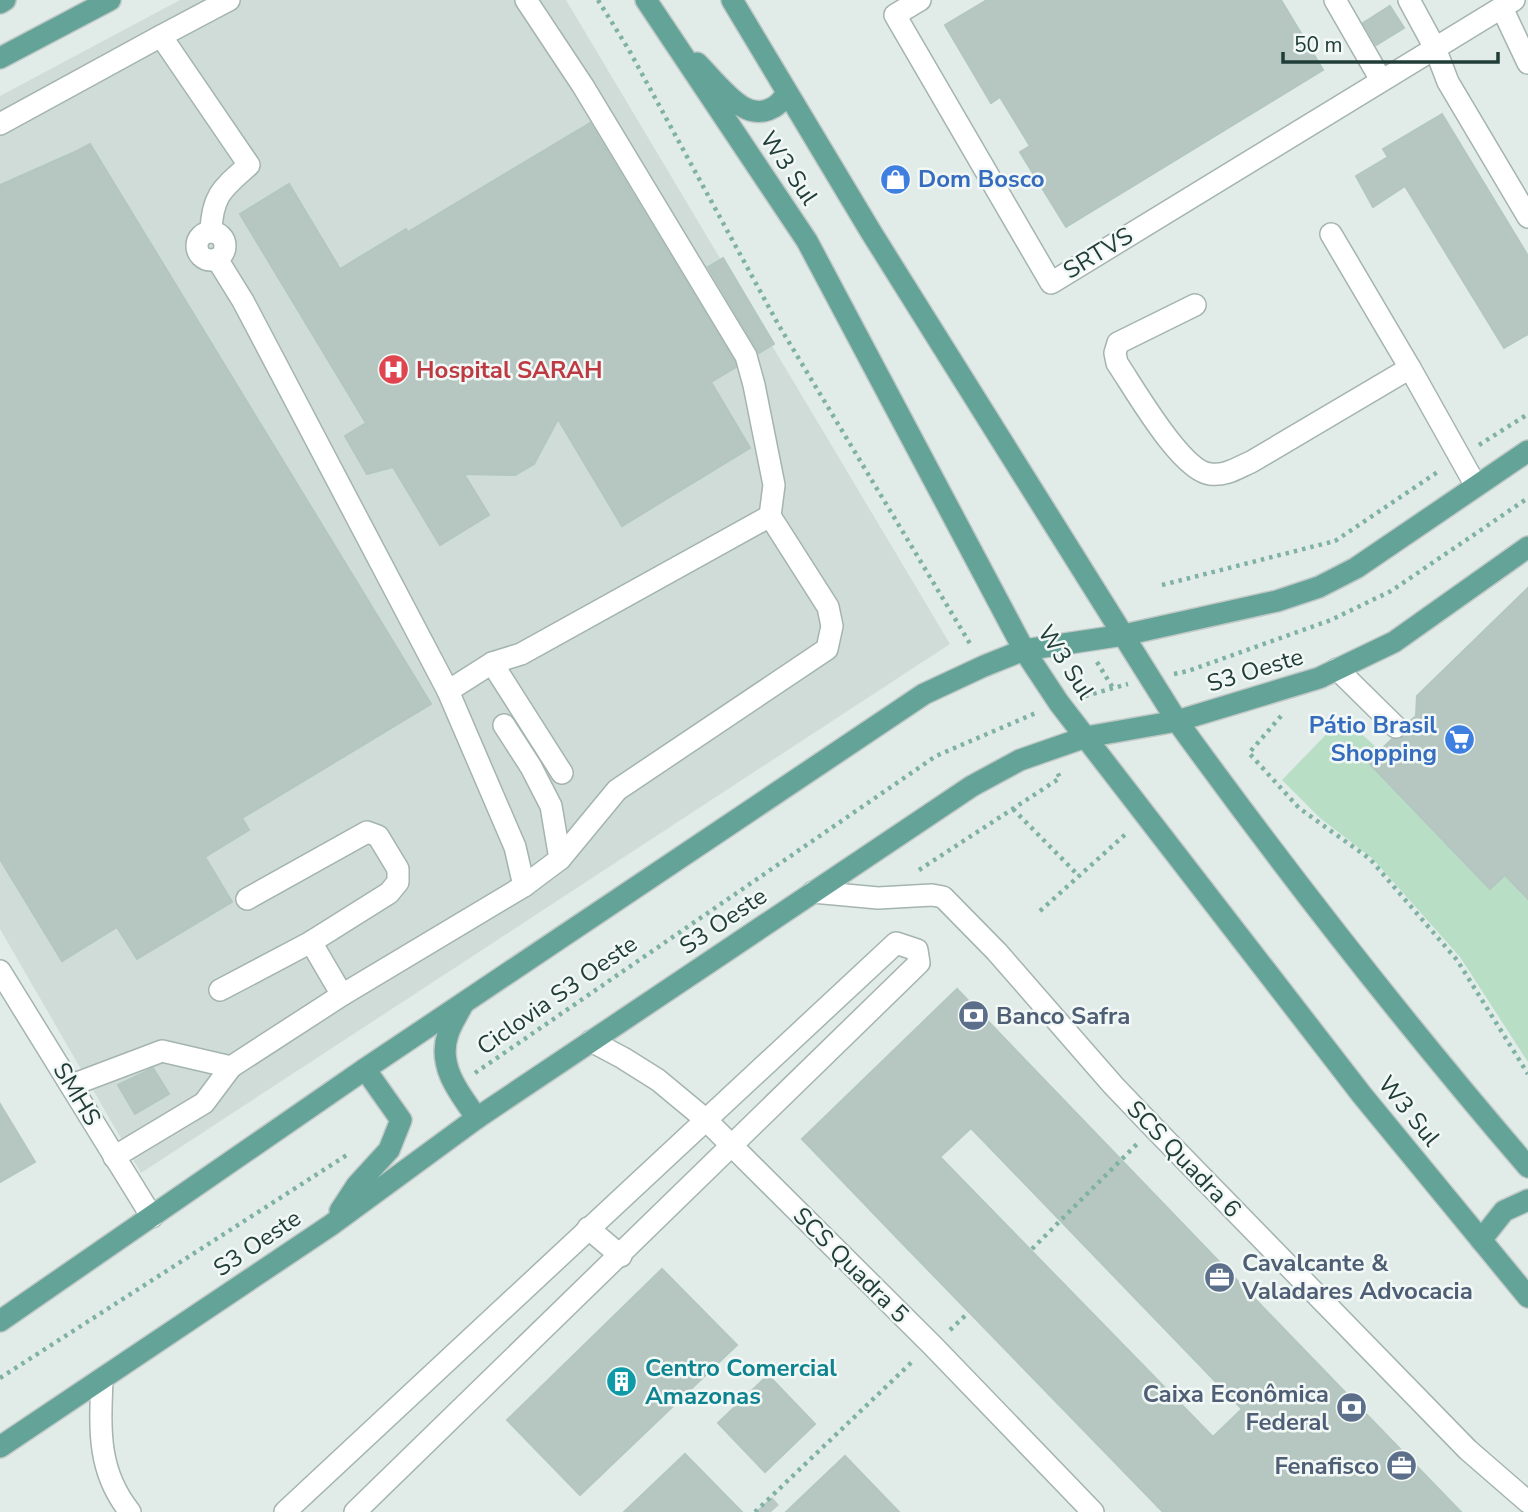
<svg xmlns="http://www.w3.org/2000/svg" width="1528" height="1512" font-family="'Nunito Sans',sans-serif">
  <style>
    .built { fill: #cfdcd7 }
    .green { fill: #b9dec6 }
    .building { fill: #b6c7c1; stroke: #b3c6c0; stroke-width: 2; fill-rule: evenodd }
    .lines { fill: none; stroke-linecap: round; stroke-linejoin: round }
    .minor-tunnel { stroke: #bbc9c5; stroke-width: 21; stroke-dasharray: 21 10; stroke-linecap: butt }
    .minor-casing { stroke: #a4b4b0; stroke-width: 24 }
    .major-casing { stroke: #c1c9c7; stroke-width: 24 }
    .path { stroke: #80b1a5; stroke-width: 4.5; stroke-dasharray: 3.5 5; stroke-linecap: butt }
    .minor { stroke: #fff; stroke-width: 21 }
    .major { stroke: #64a398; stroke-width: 21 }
    .labels { text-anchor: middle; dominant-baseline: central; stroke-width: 5; stroke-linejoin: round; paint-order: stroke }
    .street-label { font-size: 24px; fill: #213d38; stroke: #f2f8f6 }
    .shop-label { font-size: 24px; font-weight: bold; fill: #366cbe; stroke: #f2f8f6; text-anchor: start }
    .health-label { font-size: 24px; font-weight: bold; fill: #be3a42; stroke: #f2f8f6; text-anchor: start }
    .service-label { font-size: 24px; font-weight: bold; fill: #4e5e75; stroke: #f2f8f6; text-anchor: start }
    .culture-label { font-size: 24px; font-weight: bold; fill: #0d838f; stroke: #f2f8f6; text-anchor: start }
  </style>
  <rect width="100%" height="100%" fill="#e1ece8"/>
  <!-- built -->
  <polygon class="built" points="180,0 566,0 950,644 141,1173 0,929 0,96"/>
  <!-- green -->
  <polygon class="green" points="1343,717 1376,747 1495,870 1528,867 1528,1062 1460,957 1373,859 1320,818 1282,780"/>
  <!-- building -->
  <g class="building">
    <polygon points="987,0 1281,0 1323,70 1066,227 1020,152 1030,146 1000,97 991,103 945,25"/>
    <polygon points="1390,6 1404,28 1376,45 1363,23"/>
    <polygon points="1442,114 1528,256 1528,334 1504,348 1405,186 1373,207 1356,176 1388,157 1383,149"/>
    <polygon points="590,123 734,361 736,367 711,382 750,448 622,526 558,419 534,464 515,475 464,474 489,515 440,545 393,467 367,474 345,436 366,423 240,214 289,184 340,269 406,229 408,232"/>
    <polygon points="90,144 431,704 242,818 249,830 205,857 232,902 137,959 117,927 62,961 0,859 0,185 77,151"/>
    <polygon points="723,258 774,344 759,353 708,267"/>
    <polygon points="1528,588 1528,899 1505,875 1490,889 1368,762 1392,739 1399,740 1406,736 1409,730 1408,723 1416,716 1417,696"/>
    <path d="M957,989L1281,1326L1461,1512H1163L902,1243L802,1139ZM971,1128L1242,1409L1213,1437L940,1157Z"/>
    <polygon points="153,1068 169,1094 135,1114 118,1085"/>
    <polygon points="0,1104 35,1162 0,1182"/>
    <polygon points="662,1269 737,1345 580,1495 507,1420"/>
    <polygon points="768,1375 815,1424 765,1472 718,1423"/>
    <polygon points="685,1454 742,1512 624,1512"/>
    <polygon points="845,1456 899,1512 786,1512"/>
  </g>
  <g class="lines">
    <!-- minor-tunnel -->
    <polyline class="minor-tunnel" points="764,1504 771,1512"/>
    <defs>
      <g id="minor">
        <polyline points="920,0 895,15 1051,283 1514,0"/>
        <polyline points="1335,0 1381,80"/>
        <polyline points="1409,0 1435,48 1448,82 1528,217"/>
        <polyline points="1502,8 1528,63"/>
        <polyline points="161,36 229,0"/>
        <path d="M0,124L161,36L249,165C223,188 212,195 211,232"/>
        <circle cx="211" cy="246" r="14"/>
        <polyline points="1331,234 1410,368 1476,486"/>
        <polyline points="217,259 243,301 448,691 515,847 524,886"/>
        <path d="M1195,305L1118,343L1115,353L1117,363C1134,388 1181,471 1210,474C1226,476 1237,468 1251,462L1410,368"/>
        <polyline points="492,663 562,773"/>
        <polyline points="1337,669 1396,727"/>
        <polyline points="448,691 492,663 521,654 770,516"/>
        <polyline points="504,725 531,767 551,806 560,859"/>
        <polyline points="813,892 878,898 932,895 943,897 997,952 1113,1085 1154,1128 1468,1450 1528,1502"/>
        <polyline points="247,899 367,832 378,836 398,869 398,882 389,893 311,942"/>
        <polyline points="0,971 152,1217"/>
        <polyline points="220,990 311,942 342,995"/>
        <polyline points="591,1041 623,1058 658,1080 705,1119 933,1346 1093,1512"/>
        <polyline points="72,1085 162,1051 231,1067"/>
        <polyline points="114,1157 204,1103 231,1067 342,995 524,886 560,859 617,790 827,649 832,626 828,607 770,516 774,485 754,385 746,356 583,86 526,0"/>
        <polyline points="588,1228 621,1256"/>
        <path d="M102,1379C100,1429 97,1471 130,1512"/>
        <polyline points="285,1512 896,943 917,950 919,963 355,1512"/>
      </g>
      <g id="major">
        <polyline points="646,0 807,241 1024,650 1059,703 1362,1095 1528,1297"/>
        <path d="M732,0L871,232L1177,721C1288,874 1405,1024 1528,1167"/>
        <polyline points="0,3 5,0"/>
        <polyline points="0,58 110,0"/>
        <path d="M697,63C710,76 728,99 743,107C760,117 779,109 786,93"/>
        <path d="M463,1004C458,1014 451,1024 448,1034C437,1066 459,1093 477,1118"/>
        <polyline points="340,1211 357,1185 389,1150 401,1120 365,1069"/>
        <polyline points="1481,1240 1504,1211 1528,1200"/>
        <polyline points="0,1321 365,1069 924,694 984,666 1024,650 1124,635 1277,601 1319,587 1356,568 1528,451"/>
        <polyline points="0,1447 331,1225 477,1118 972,786 1020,760 1086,737 1177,721 1319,678 1394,642 1528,547"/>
      </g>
    </defs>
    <!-- minor casing -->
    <use href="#minor" class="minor-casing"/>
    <!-- major casing -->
    <use href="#major" class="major-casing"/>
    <!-- path -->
    <g class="path">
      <polyline points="598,0 629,50 778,324 972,647"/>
      <polyline points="1479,445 1528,414"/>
      <polyline points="1162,585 1335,541 1439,471"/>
      <polyline points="1097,662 1113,688"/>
      <polyline points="1174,674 1188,671 1331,620 1391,591 1528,498"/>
      <polyline points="1085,696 1128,684"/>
      <polyline points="1281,716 1249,753 1299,808 1370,859 1457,960 1528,1074"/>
      <polyline points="1013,809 1079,876"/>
      <polyline points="919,870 1060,778 1056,770"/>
      <polyline points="1040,911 1128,832"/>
      <polyline points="475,1073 936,756 1038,712"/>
      <polyline points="1032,1249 1138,1143"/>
      <polyline points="950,1330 968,1313"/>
      <polyline points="0,1378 350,1153"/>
      <polyline points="755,1512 914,1360"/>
    </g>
    <!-- minor -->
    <use href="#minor" class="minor"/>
    <!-- major -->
    <use href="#major" class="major"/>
  </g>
  <!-- icons -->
  <defs>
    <symbol id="shop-disc" viewBox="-11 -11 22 22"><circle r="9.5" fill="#3f7fe0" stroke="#f2f8f6"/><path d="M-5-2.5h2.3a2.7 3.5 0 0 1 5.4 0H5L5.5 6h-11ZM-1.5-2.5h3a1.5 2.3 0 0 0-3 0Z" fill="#fff"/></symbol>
    <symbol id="hospital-disc" viewBox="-11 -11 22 22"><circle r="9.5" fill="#e0444e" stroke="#f2f8f6"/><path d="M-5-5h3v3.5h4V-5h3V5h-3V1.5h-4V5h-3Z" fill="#fff"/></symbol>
    <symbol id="supermarket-disc" viewBox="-11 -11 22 22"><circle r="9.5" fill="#3f7fe0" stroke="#f2f8f6"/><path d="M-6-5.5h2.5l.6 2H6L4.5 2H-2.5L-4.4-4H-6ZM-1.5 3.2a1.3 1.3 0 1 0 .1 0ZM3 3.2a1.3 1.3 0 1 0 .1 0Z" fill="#fff"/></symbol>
    <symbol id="bank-disc" viewBox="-11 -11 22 22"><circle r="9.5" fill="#5c6f8a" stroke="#f2f8f6"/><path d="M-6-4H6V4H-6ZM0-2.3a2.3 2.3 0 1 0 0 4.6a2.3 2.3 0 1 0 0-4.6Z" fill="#fff"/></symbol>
    <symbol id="office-disc" viewBox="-11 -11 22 22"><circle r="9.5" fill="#5c6f8a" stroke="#f2f8f6"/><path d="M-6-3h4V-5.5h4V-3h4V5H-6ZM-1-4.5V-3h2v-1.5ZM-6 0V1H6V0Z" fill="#fff"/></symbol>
    <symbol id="building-disc" viewBox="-11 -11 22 22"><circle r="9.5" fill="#0f9aa8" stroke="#f2f8f6"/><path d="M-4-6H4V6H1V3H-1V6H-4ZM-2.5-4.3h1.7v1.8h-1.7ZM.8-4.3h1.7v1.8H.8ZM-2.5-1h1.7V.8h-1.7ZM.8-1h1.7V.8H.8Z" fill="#fff"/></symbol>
  </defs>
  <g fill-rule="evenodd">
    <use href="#shop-disc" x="878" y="162" width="35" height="35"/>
    <use href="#hospital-disc" x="376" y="352" width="35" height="35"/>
    <use href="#supermarket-disc" x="1442" y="722" width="35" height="35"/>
    <use href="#bank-disc" x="956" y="998" width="35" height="35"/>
    <use href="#office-disc" x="1202" y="1260" width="35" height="35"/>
    <use href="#building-disc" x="604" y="1364" width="35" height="35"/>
    <use href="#bank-disc" x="1334" y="1390" width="35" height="35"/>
    <use href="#office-disc" x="1384" y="1448" width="35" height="35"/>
  </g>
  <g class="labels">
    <!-- street labels -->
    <g class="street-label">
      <text transform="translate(789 168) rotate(56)">W3 Sul</text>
      <text transform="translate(1098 253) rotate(-31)">SRTVS</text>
      <text transform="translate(1066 662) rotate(57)">W3 Sul</text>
      <text transform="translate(1255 670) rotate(-17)">S3 Oeste</text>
      <text transform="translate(723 921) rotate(-34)">S3 Oeste</text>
      <text transform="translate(557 995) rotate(-35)">Ciclovia S3 Oeste</text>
      <text transform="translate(77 1094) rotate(59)">SMHS</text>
      <text transform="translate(1409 1111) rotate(51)">W3 Sul</text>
      <text transform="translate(1184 1159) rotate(46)">SCS Quadra 6</text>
      <text transform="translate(257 1243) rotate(-34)">S3 Oeste</text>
      <text transform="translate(851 1265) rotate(45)">SCS Quadra 5</text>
    </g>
    <!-- shop labels -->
    <g class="shop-label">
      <text x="918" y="179">Dom Bosco</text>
      <text x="1437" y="725" text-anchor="end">Pátio Brasil<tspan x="1437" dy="28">Shopping</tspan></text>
    </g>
    <!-- health labels -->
    <g class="health-label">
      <text x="416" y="370">Hospital SARAH</text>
    </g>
    <!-- service labels -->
    <g class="service-label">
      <text x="996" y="1016">Banco Safra</text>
      <text x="1242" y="1263">Cavalcante &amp;<tspan x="1242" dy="28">Valadares Advocacia</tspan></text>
      <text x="1329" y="1394" text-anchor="end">Caixa Econômica<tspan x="1329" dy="28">Federal</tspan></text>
      <text x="1379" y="1466" text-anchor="end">Fenafisco</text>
    </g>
    <!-- culture labels -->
    <g class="culture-label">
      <text x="645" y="1368">Centro Comercial<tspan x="645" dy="28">Amazonas</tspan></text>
    </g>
  </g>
  <!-- scale -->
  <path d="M1283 52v10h215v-10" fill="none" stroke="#213d38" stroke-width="3.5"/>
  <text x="1294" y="52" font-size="21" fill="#213d38" stroke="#f2f8f6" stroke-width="5" paint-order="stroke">50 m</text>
</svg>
